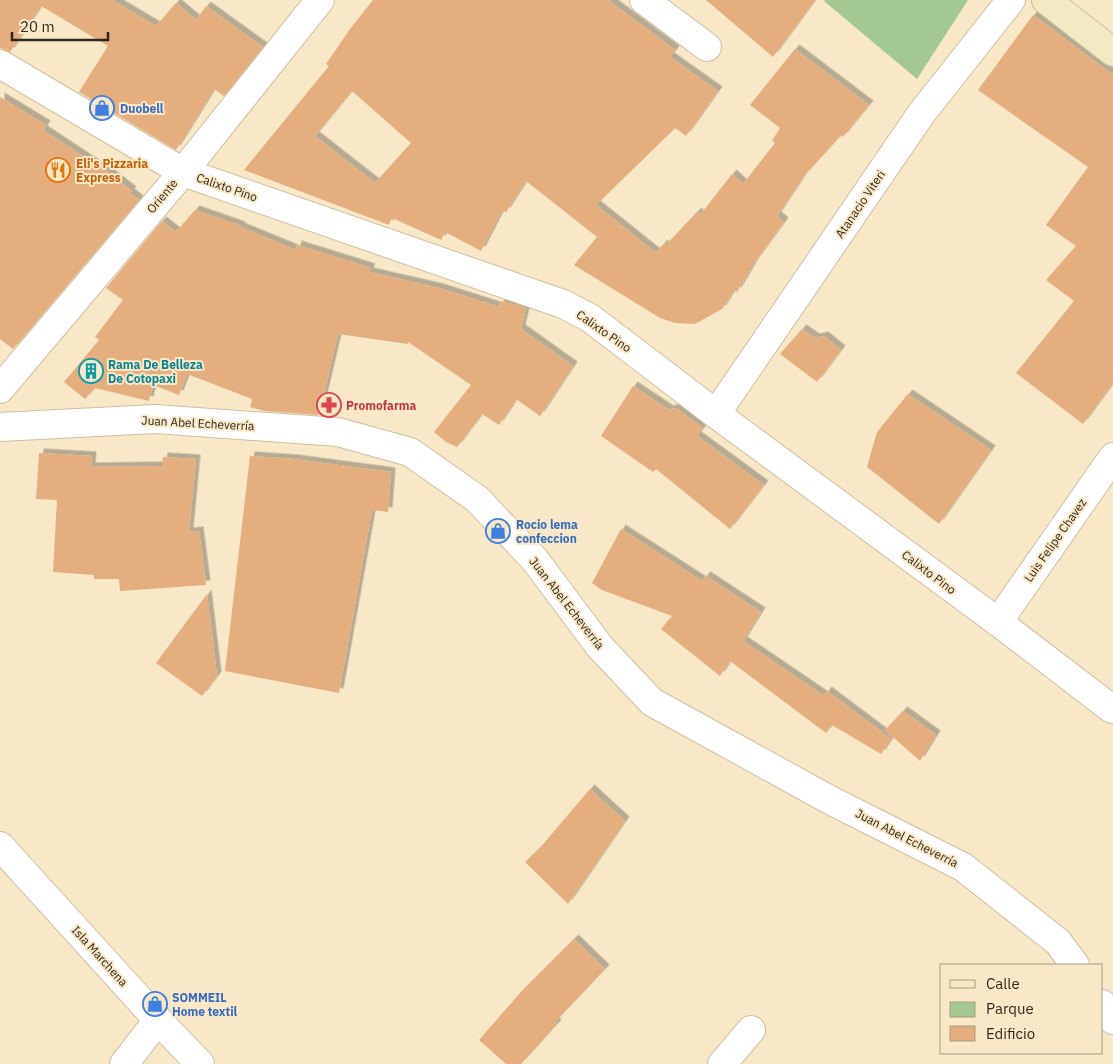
<svg xmlns="http://www.w3.org/2000/svg" width="1113" height="1064" font-family="'IBM Plex Sans',sans-serif">
  <style>
    .green { fill: #a4c891 }
    .building { fill: #e5ae7f; fill-rule: evenodd; filter: url(#shadow) }
    .lines { fill: none; stroke-linecap: round; stroke-linejoin: round }
    .street-casing { stroke: #cebf9f; stroke-width: 30 }
    .secondary-casing { stroke: #cebf9f; stroke-width: 30 }
    .street { stroke: #fff; stroke-width: 28 }
    .secondary { stroke: #f3e9c3; stroke-width: 28 }
    .labels { text-anchor: middle; dominant-baseline: central; stroke-width: 4; stroke-linejoin: round; paint-order: stroke }
    .shop-label { font-size: 12px; font-weight: bold; fill: #366cbe; stroke: #f8e8c7; text-anchor: start }
    .food-label { font-size: 12px; font-weight: bold; fill: #c56008; stroke: #f8e8c7; text-anchor: start }
    .street-label { font-size: 12px; fill: #2e281c; stroke: #f8e8c7 }
    .culture-label { font-size: 12px; font-weight: bold; fill: #0d838f; stroke: #f8e8c7; text-anchor: start }
    .health-label { font-size: 12px; font-weight: bold; fill: #be3a42; stroke: #f8e8c7; text-anchor: start }
  </style>
  <defs>
    <filter id="shadow"><feDropShadow dx="4.5" dy="-4.5" stdDeviation="0" flood-color="#0004"/></filter>
  </defs>
  <rect width="100%" height="100%" fill="#f8e8c7"/>
  <!-- green -->
  <polygon class="green" points="825,0 968,0 917,79 824,1"/>
  <!-- building -->
  <g class="building">
    <polygon points="0,0 112,0 156,26 176,3 196,20 206,6 263,47 224,96 214,89 176,150 79,92 108,46 41,6 10,52 0,48"/>
    <path d="M373,0H608L675,50L670,57L718,91L686,136L675,128L596,205L656,253L663,244L665,246L697,212L700,215L732,174L743,184L775,143L772,141L780,128L750,105L795,49L869,105L843,137L841,135L802,178L777,216L784,222L754,263L737,292L734,290L722,309L695,324L675,323L660,318L574,265L597,237L526,181L506,212L502,210L481,251L445,232L441,240L392,218L389,225L244,170L329,66L326,64L350,29ZM352,91L411,143L375,183L315,136Z"/>
    <polygon points="706,0 815,0 773,57"/>
    <polygon points="1033,15 1113,75 1113,383 1083,424 1016,373 1074,301 1046,280 1076,246 1046,225 1088,167 978,90"/>
    <polygon points="0,97 46,125 43,130 99,167 100,166 132,191 130,193 139,200 13,349 0,339"/>
    <polygon points="195,210 241,226 240,227 296,250 297,245 371,268 369,272 439,288 499,307 501,301 526,308 521,329 573,366 540,416 516,399 499,425 482,414 457,447 446,442 434,432 471,385 408,342 408,344 338,334 319,415 264,411 250,407 252,399 187,374 179,395 153,385 149,401 95,388 85,399 64,382 99,340 95,337 123,300 106,288 162,221 176,232"/>
    <polygon points="802,329 815,338 824,336 841,350 817,382 780,354"/>
    <polygon points="633,386 669,410 676,408 703,428 697,436 764,485 730,529 656,469 653,472 601,436"/>
    <polygon points="908,394 991,450 939,524 867,467 877,432"/>
    <polygon points="39,453 92,456 91,467 162,466 163,457 196,459 189,532 199,531 206,585 120,591 119,579 94,579 94,575 53,572 57,500 36,499"/>
    <polygon points="250,456 293,459 391,472 388,512 372,510 339,693 225,671"/>
    <polygon points="621,529 702,581 706,576 761,612 743,641 824,696 827,691 891,739 881,754 832,725 826,733 730,661 720,676 661,629 672,616 602,590 592,583"/>
    <polygon points="207,594 217,676 202,696 156,663"/>
    <polygon points="903,711 936,735 920,761 885,730"/>
    <polygon points="590,789 625,821 568,904 525,862 539,849"/>
    <polygon points="574,939 605,969 555,1022 557,1024 521,1064 506,1064 479,1040 521,992"/>
  </g>
  <g class="lines">
    <defs>
      <g id="street">
        <polyline points="644,0 707,47"/>
        <polyline points="0,64 183,172 563,304 590,318 716,414 998,622 1112,709"/>
        <polyline points="0,389 183,172 320,0"/>
        <polyline points="716,414 921,114 1011,0"/>
        <polyline points="0,427 155,419 338,432 410,452 477,499 535,560 600,647 652,702 830,800 963,867 1058,942 1075,965"/>
        <polyline points="998,622 1113,457"/>
        <polyline points="0,846 158,1020 200,1064"/>
        <polyline points="1102,1004 1113,1020"/>
        <polyline points="124,1064 158,1020"/>
        <polyline points="722,1064 751,1030"/>
      </g>
      <polyline id="secondary" points="1046,0 1113,52"/>
    </defs>
    <!-- street casing -->
    <use href="#street" class="street-casing"/>
    <!-- secondary casing -->
    <use href="#secondary" class="secondary-casing"/>
    <!-- street -->
    <use href="#street" class="street"/>
    <!-- secondary -->
    <use href="#secondary" class="secondary"/>
  </g>
  <!-- icons -->
  <defs>
    <symbol id="shop-ring" viewBox="-11 -11 22 22"><circle r="9.5" fill="#f8e8c7" stroke="#3f7fe0" stroke-width="1.5"/><path d="M-5-2.5h2.3a2.7 3.5 0 0 1 5.4 0H5L5.5 6h-11ZM-1.5-2.5h3a1.5 2.3 0 0 0-3 0Z" fill="#3f7fe0"/></symbol>
    <symbol id="restaurant-ring" viewBox="-11 -11 22 22"><circle r="9.5" fill="#f8e8c7" stroke="#e8710a" stroke-width="1.5"/><path d="M-5-6h1v4h1v-4h1v4h1v-4h1v5L-1.5 .5V6h-2V.5L-5-1ZM5-6V6H3V1.5H1.5Q1.5-4 5-6Z" fill="#e8710a"/></symbol>
    <symbol id="building-ring" viewBox="-11 -11 22 22"><circle r="9.5" fill="#f8e8c7" stroke="#0f9aa8" stroke-width="1.5"/><path d="M-4-6H4V6H1V3H-1V6H-4ZM-2.5-4.3h1.7v1.8h-1.7ZM.8-4.3h1.7v1.8H.8ZM-2.5-1h1.7V.8h-1.7ZM.8-1h1.7V.8H.8Z" fill="#0f9aa8"/></symbol>
    <symbol id="pharmacy-ring" viewBox="-11 -11 22 22"><circle r="9.5" fill="#f8e8c7" stroke="#e0444e" stroke-width="1.5"/><path d="M-2-6h4v4h4v4h-4v4h-4v-4h-4v-4h4Z" fill="#e0444e"/></symbol>
  </defs>
  <g fill-rule="evenodd">
    <use href="#shop-ring" x="88" y="94" width="28" height="28"/>
    <use href="#restaurant-ring" x="44" y="156" width="28" height="28"/>
    <use href="#building-ring" x="77" y="357" width="28" height="28"/>
    <use href="#pharmacy-ring" x="315" y="391" width="28" height="28"/>
    <use href="#shop-ring" x="484" y="517" width="28" height="28"/>
    <use href="#shop-ring" x="141" y="990" width="28" height="28"/>
  </g>
  <g class="labels">
    <!-- shop labels -->
    <g class="shop-label">
      <text x="120" y="108">Duobell</text>
      <text x="516" y="524">Rocio lema<tspan x="516" dy="14">confeccion</tspan></text>
      <text x="172" y="997">SOMMEIL<tspan x="172" dy="14">Home textil</tspan></text>
    </g>
    <!-- food labels -->
    <g class="food-label">
      <text x="76" y="163">Eli's Pizzaria<tspan x="76" dy="14">Express</tspan></text>
    </g>
    <!-- street labels -->
    <g class="street-label">
      <text transform="translate(227 187) rotate(19)">Calixto Pino</text>
      <text transform="translate(162 196) rotate(-50)">Oriente</text>
      <text transform="translate(860 204) rotate(-56)">Atanacio Viteri</text>
      <text transform="translate(604 331) rotate(35)">Calixto Pino</text>
      <text transform="translate(198 423) rotate(3)">Juan Abel Echeverría</text>
      <text transform="translate(1055 540) rotate(-55)">Luis Felipe Chavez</text>
      <text transform="translate(929 572) rotate(37)">Calixto Pino</text>
      <text transform="translate(567 603) rotate(52)">Juan Abel Echeverría</text>
      <text transform="translate(907 838) rotate(27)">Juan Abel Echeverría</text>
      <text transform="translate(100 956) rotate(48)">Isla Marchena</text>
    </g>
    <!-- culture labels -->
    <g class="culture-label">
      <text x="108" y="364">Rama De Belleza<tspan x="108" dy="14">De Cotopaxi</tspan></text>
    </g>
    <!-- health labels -->
    <g class="health-label">
      <text x="346" y="405">Promofarma</text>
    </g>
  </g>
  <!-- legend -->
  <rect x="940" y="964" width="162" height="90" fill="#f8e8c7" stroke="#a79b83"/>
  <rect x="950" y="980" width="25" height="8" fill="#f3e9c3" stroke="#a79b83"/>
  <text x="986" y="989" font-size="15" fill="#2e281c">Calle</text>
  <rect x="950" y="1002" width="25" height="15" fill="#a4c891" stroke="#a79b83"/>
  <text x="986" y="1014" font-size="15" fill="#2e281c">Parque</text>
  <rect x="950" y="1026" width="25" height="15" fill="#e5ae7f" stroke="#a79b83"/>
  <text x="986" y="1039" font-size="15" fill="#2e281c">Edificio</text>
  <!-- scale -->
  <path d="M12 32v8h96v-8" fill="none" stroke="#2e281c" stroke-width="2.5"/>
  <text x="20" y="32" font-size="15" fill="#2e281c" stroke="#f8e8c7" stroke-width="4" paint-order="stroke">20 m</text>
</svg>
